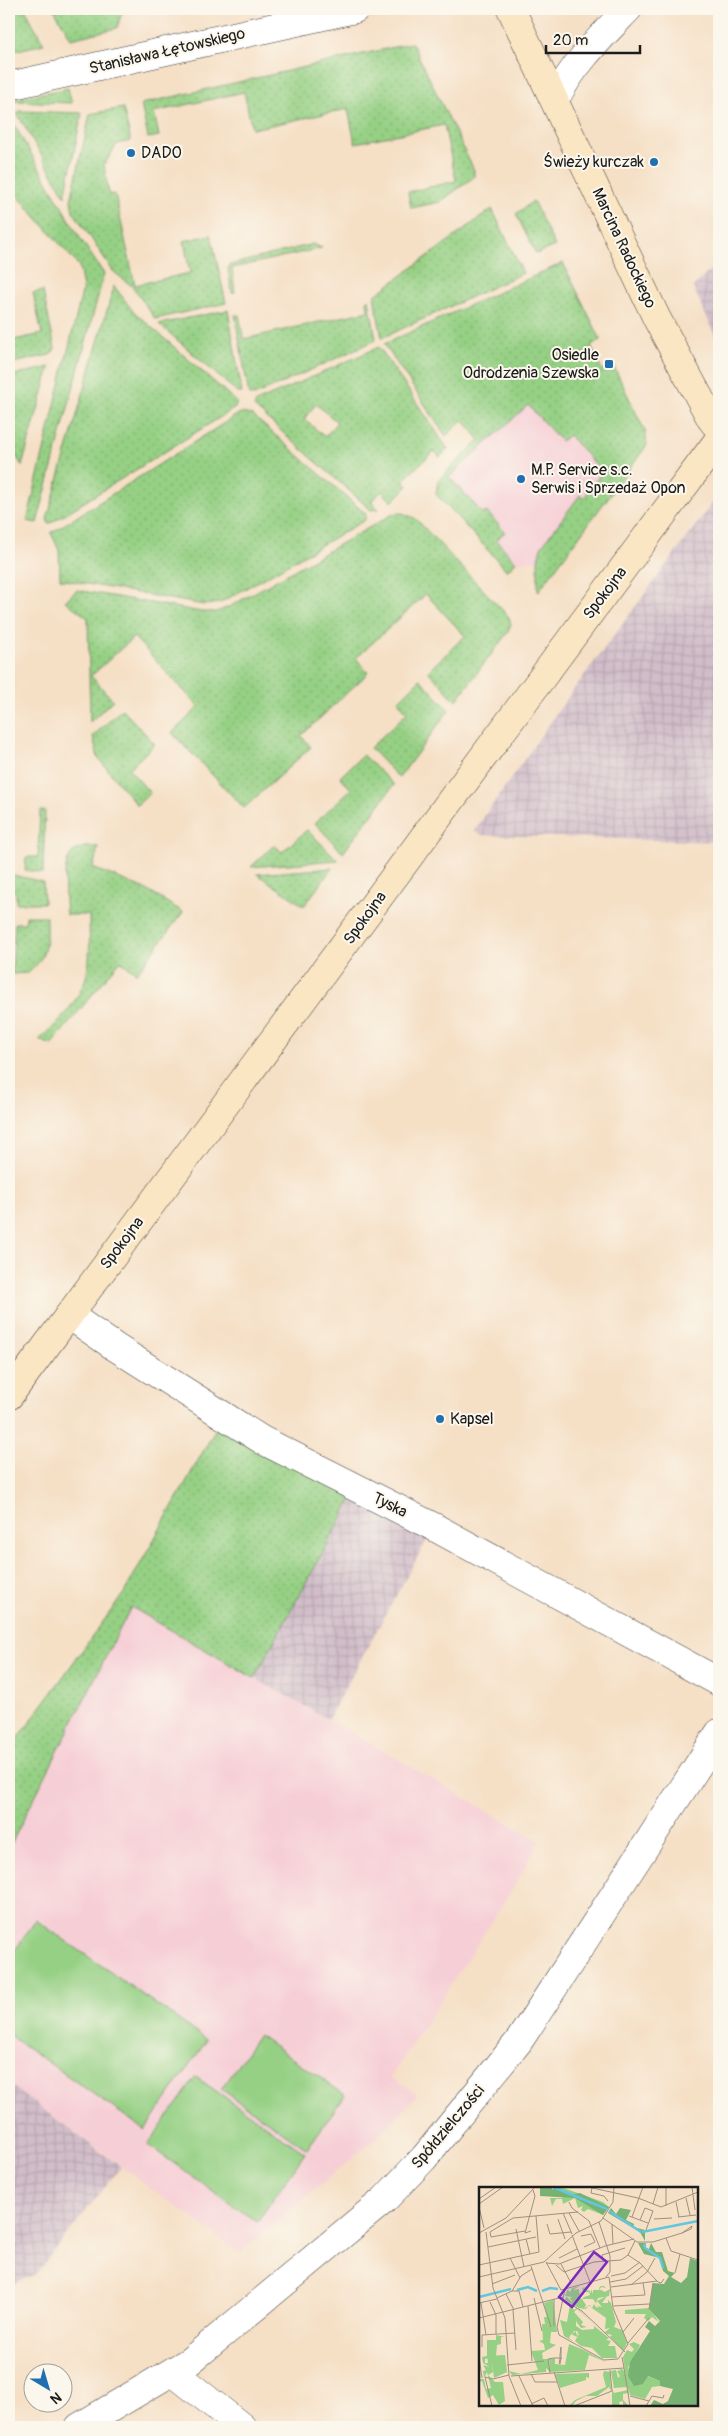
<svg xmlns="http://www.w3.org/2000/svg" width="728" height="2436" font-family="Pangolin,sans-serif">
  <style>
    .built { fill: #f6cfd6 }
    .industrial { fill: url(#industrial-grid) }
    .green { fill: url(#green-dots); stroke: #587650; fill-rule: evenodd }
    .pitch { fill: #95d084; stroke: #587650 }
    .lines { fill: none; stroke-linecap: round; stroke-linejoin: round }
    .street-casing { stroke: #3d3935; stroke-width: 29 }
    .secondary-casing { stroke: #3d3935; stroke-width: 29 }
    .street { stroke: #fff; stroke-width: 28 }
    .secondary { stroke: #fbe6c4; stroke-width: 28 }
    .poi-dot { fill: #1f6fb2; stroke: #fbf7ec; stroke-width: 2 }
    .labels { text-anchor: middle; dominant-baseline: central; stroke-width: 4; stroke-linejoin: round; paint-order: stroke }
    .street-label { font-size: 16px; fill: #1c1c1c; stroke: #fbf7ec }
    .poi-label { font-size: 16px; fill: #1c1c1c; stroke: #fbf7ec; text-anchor: start }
    .inset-river { fill: none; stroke: #62c6df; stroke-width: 2.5 }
    .inset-road { fill: none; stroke: #9e9181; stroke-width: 1 }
    .view { fill: #7b2cbf; fill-opacity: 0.15; stroke: #7b2cbf; stroke-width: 2.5 }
    .inset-edge { fill: none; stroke: #1c1c1c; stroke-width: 2.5 }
  </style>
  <defs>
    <pattern id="industrial-grid" width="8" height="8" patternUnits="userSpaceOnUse" patternTransform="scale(1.25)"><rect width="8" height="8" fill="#d1bdc9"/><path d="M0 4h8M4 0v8" fill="none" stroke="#b3a2ac"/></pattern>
    <pattern id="green-dots" width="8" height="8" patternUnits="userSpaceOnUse" patternTransform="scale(1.25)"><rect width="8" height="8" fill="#95d084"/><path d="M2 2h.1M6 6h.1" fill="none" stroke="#80b271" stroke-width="1.8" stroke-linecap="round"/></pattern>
  </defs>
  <rect width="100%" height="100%" fill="#fbf7ec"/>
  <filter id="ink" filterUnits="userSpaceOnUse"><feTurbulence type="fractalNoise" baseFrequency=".02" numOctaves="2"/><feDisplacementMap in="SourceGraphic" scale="10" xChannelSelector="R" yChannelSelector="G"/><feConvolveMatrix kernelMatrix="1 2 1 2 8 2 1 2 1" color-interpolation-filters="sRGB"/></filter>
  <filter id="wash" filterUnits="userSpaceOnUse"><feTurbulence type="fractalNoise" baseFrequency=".0096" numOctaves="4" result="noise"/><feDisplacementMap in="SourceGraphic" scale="20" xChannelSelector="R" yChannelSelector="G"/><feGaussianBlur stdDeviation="1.12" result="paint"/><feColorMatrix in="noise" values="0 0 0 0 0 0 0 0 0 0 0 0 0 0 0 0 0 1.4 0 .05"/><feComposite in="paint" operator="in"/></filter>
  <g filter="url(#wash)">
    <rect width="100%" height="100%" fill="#f5dfc5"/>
    <!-- built -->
    <g class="built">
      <polygon points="531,394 602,472 538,560 516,562 447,484 444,474"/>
      <polygon points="131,1606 540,1841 512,1890 391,2077 417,2094 389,2127 240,2253 9,2084 9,1848"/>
    </g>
    <!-- industrial -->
    <g class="industrial">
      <polygon points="719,262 719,344 693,287"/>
      <polygon points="719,494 719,842 482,835 474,831 566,700"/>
      <polygon points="358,1489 434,1527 328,1719 254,1678"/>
      <polygon points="9,2084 121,2167 36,2274 9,2285"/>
    </g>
    <!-- green -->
    <g class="green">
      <polygon points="9,9 25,9 44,44 9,52"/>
      <polygon points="54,9 123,9 117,28 71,39"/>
      <polygon points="412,43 474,170 474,177 440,202 411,208 408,192 456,181 444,125 355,143 348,109 252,129 244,92 154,112 159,136 148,138 141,104"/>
      <polygon points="68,88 72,103 9,101 9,100"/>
      <polygon points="123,108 131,141 117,144 104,165 109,195 115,194 135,285 190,273 184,241 211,235 226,303 155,319 133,287 113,271 73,211 71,200 90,114"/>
      <polygon points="19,111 82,113 65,196 18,115"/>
      <polygon points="9,116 80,238 104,274 37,523 27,521 83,288 79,266 11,188"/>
      <polygon points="533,201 555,246 536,254 516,214"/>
      <polygon points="492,209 523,273 382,338 374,296"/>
      <polygon points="313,244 322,248 232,268 235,292 232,293 228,269 230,265"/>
      <polygon points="563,263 601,340 591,345 602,370 613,365 645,431 647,445 538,592 538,560 541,547 580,495 584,498 602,472 569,435 561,441 528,405 449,477 483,514 487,512 505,532 496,540 516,562 507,571 436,494 438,480 480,440 463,420 446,436 384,344"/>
      <polygon points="114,286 133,311 237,402 235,408 49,524 47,519"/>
      <polygon points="43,291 55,349 50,355 9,364 9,341 42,334 33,293"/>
      <polygon points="369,299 376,340 254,396 249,395 235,315 239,315 244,339 368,311 367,301"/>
      <polygon points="228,310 242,393 238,393 159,324"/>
      <path d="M379,347L448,449L440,457L434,451L403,480L408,486L392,502L382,491L371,501L378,509L371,510L254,407L256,402ZM316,404L337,422L325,437L304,419Z"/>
      <polygon points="50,367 22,466 9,443 9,376"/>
      <polygon points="240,413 252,415 366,514 365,520 220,603 204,605 60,579 59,550 51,533"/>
      <polygon points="402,513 415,518 509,617 511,625 508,632 456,701 428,671 465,636 426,594 356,658 368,673 301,736 311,747 244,808 172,733 199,707 134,637 91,676 113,700 90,722 88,618 65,601 77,590 202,612 216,612 229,607 393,514"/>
      <polygon points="420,679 449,710 399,778 370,748 407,713 398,701"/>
      <polygon points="122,709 155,744 129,769 150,793 137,805 98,758 93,736"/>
      <polygon points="363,755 394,785 343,853 315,823 351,789 340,777"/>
      <polygon points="40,811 45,811 43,873 25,870 26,857 38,857"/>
      <polygon points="307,830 338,860 251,867 274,845 282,852"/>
      <path d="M84,847H98L93,868L143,888L183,912L137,973L120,961L51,1045L39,1040C59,1023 80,1000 87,974C91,955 89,934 89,915H66C65,901 61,862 73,852C76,850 81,848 84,847Z"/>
      <polygon points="332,868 304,906 257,874"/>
      <polygon points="9,874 43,882 44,903 16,903 16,893 9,885"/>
      <path d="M26,916H46C46,941 49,956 28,973L12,974L15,923H25Z"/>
      <polygon points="219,1423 353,1497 254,1678 131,1607 9,1848 9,1751 124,1593"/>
    </g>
    <!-- pitch -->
    <g class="pitch">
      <polygon points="36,1920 207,2040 145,2130 9,2035 9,1959"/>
      <polygon points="259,2035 345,2095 307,2149 221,2089"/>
      <polygon points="196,2077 305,2153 257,2222 148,2145"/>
    </g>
  </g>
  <g filter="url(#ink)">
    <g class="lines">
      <defs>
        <g id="street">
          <polyline points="9,86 355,9"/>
          <path d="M555,100C572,65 602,36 628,9"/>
          <polyline points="69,1315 115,1347 262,1440 434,1527 719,1682"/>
          <polyline points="173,2372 242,2427"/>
          <polyline points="79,2427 190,2361 384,2200 424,2158 519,2041 719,1733"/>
        </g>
        <g id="secondary">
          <polyline points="511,9 657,319 711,419 719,429"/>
          <polyline points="9,1396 719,439"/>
        </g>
      </defs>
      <!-- street casing -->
      <use href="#street" class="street-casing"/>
      <!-- secondary casing -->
      <use href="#secondary" class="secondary-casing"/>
      <!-- street -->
      <use href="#street" class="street"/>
      <!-- secondary -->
      <use href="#secondary" class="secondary"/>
    </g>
  </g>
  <!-- markers -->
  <g class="poi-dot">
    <circle cx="131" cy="153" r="5"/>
    <circle cx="654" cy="162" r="5"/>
    <rect x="604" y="359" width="10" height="10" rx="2.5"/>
    <circle cx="521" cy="479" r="5"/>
    <circle cx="440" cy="1419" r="5"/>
  </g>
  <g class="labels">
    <!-- street labels -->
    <g class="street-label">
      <text transform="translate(167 51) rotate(-13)">Stanisława Łętowskiego</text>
      <text transform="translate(624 248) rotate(65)">Marcina Radockiego</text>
      <text transform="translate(605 593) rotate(-53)">Spokojna</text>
      <text transform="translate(365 918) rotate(-54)">Spokojna</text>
      <text transform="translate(122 1243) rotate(-53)">Spokojna</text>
      <text transform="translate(390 1505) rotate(27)">Tyska</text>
      <text transform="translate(448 2127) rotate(-50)">Spółdzielczości</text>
    </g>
    <!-- poi labels -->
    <g class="poi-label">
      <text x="141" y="153">DADO</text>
      <text x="644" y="162" text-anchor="end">Świeży kurczak</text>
      <text x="599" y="355" text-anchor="end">Osiedle<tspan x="599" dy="18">Odrodzenia Szewska</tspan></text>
      <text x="531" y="470">M.P. Service s.c.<tspan x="531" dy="18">Serwis i Sprzedaż Opon</tspan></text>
      <text x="450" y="1419">Kapsel</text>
    </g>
  </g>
  <!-- overview -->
  <g transform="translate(479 2187)">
    <rect width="219" height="219" fill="#f5dfc5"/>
    <path d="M82,0L124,15L130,20L124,28L109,22L105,25L102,23L104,19L99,21L96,11L84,17L83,12H77L73,19L71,11H83L87,7L78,2ZM101,99L94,103L100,102V107L102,103L100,111L103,112L105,110L111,108L110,105H104L103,101L107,100L106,104L110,103L112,106V102L114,107V103H120V101L122,99H125L127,101L123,100L120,102L126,105L131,102L130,109L119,111L117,116L119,119L123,120L118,114L128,109L123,116H129V113L132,116L137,135L135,140L143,143L148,156L144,164L131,150L133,148L125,146L131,141L126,142L127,131L113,121L115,117L117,120L120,121L114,112H103L107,118L105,122L110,118H111L113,121L110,118L107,122L100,121L86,113L87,110H88L94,116L91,111L93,110L86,109L88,103L92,102L89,103L91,105L93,101ZM74,113L78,145H72L71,156L77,158L63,166L64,172H69L71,185L67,181V185L33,188L30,184L42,187L59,183L52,164L66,163L65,157L60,154L64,153L63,137H66L65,130H68L65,116ZM91,118L95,123L98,121L115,137L98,122L95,125L104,135L102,138L108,140L102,141L97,134V139L103,143L115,142V139L130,151L127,153L132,154L129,159H136L138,171H123L113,161L102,159L96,154L100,147L98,144H95L93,147L97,144V148L99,145L98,150L92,147L90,151L95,155L85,149L81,133L88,135ZM170,121L180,135L173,130L169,134L165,131L167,127H146V123ZM17,148L26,150H22V157L18,158L17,169L6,172V176H13L14,185L9,188L16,195H24L26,214L20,218L14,208L9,211L3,194L0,195V192H5L7,202L12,201L8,185L5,191L4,184L7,183L4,178L11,180L4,176L3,170L8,169V153H17ZM155,155L161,158L149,181L164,197L168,189L181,194V199L173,200L166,212L151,208L147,191L144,170L148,163L153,165L155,162L150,157ZM90,157L105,163L127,175L110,168L106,183L71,185L70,172L76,171V177L86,178ZM137,183L139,191L141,189L138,184L143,183H138L143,182L145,184L149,195L150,210L149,206L144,207V213L150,219L144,218V214L140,215L141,219H133V202L135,206L149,203L148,200L135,201L132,184ZM123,184L124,188L125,184L131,185L132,204L130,200L118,209H107L97,214L93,219H90L96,213L127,200ZM110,186V191L107,190V193L81,201L76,187Z" fill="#95d084"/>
    <path d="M61,0H72L74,3V0H88L78,2L90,8L101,6L130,20L124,28L96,11L61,9ZM132,21L137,27L141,21L152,23L147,33L155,37L154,40L166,43V54L161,45L129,26ZM159,56H167L166,61L170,62L172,56L177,65H183L189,84L196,86L192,90L202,96L208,90L211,71L219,74V219H171L175,213L184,217L189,214L194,202L181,199V194L169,189L164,197L155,199L149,189L151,175L171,144L166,140L170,134L176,139L181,134L170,122L174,96L185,97L190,89L184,84L181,71L165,67Z" fill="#78b272"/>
    <path d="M26,168L28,185L15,191L13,176H9L8,169Z" fill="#95d084"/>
    <path class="inset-river" d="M74,0L128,22M130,24L162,45M163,45L219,34M165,57L166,61L181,71L184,81M38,103L49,100L58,104M63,104L71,101L79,102M0,110L32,102"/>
    <path class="inset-road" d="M109,0L159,11L182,20L219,5M213,0L216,23M113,1L112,6L125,9L129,14M207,11L211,28M0,12L17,0M90,15L93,21L110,34L121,61M197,15L200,30M0,17L24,0M174,17L179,0M187,19V0M0,20L5,41M84,26L93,47M90,26L100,44M150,29L169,36M153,30L164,0M199,30L217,28M34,31L11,45L12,50L46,44M34,31L99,25M124,31L158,55H174L203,46L212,42L213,39L203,46M79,32L86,52M175,32L193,31M161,33L166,21L174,24M120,35L131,69V85L127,90M68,37L71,47L92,45M133,37L134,57M37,42L45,80M167,43L174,24M52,44L46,46L56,9L54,3M7,45L14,101L26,131L30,189L42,219M0,46L27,31L56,0M93,48L111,95M102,49L112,47L116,55L105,60M187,51L192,64L219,73M47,52L51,67M9,60L57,50M149,68L161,76L179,95L182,96L185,92M31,71L41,91M80,71L98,62M124,74L123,68L146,61M67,75L82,103L130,90M67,76L80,77L126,59L155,52M82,77L91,94M0,78L60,65L57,29M77,78L85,85L115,75L142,73L149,68L156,54M52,79L72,140M196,86L201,67M132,89L146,86L161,75M0,90L65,75L97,46L122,34L134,15L135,0M131,95L147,92L164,79M13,97L36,88M152,98L168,85L176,71M132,100L178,94M86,102L78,140L80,148L125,173L139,172L149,157L134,121L130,90M33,104H40L44,120M27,107L35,123M132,110L166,108L164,96M18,111L33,104L42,89L53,82M55,111L63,144M75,112V139M84,113L103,124L146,165M11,115L17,128V147M0,116L18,112M2,116L7,148M49,119L53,174M134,119L170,117M170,122L174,96M34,123L37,163M0,131L84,110M144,145L155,131M149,156L170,131M3,160V148L36,146M0,170L3,191M28,178L65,174M145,181L151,219M75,185L86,219M71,186L69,172L75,171H82V172V160L81,168V172L80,176L81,177L82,171M52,187L56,195H78M32,189L145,181L143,170M40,189L54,219M151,209L170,214M52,217L65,211L69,219M13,219L6,190L14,192L30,188M95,219L133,204L131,183M167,219L173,209L184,211L185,208"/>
    <path class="view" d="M115,65L128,75L93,120L80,110Z"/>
    <rect width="219" height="219" class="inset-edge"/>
  </g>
  <!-- margin -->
  <rect width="728" height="2436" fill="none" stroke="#fbf7ec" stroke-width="30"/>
  <!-- north arrow -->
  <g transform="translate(48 2388) rotate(142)"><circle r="24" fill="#fbf7ec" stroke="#a29f99"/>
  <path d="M0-4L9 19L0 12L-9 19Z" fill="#1f6fb2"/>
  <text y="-8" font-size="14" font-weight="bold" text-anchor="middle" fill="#1c1c1c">N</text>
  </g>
  <!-- scale -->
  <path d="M546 45v8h94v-8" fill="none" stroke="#1c1c1c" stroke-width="2.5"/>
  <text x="553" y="45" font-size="15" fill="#1c1c1c" stroke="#fbf7ec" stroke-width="4" paint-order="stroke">20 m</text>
</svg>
